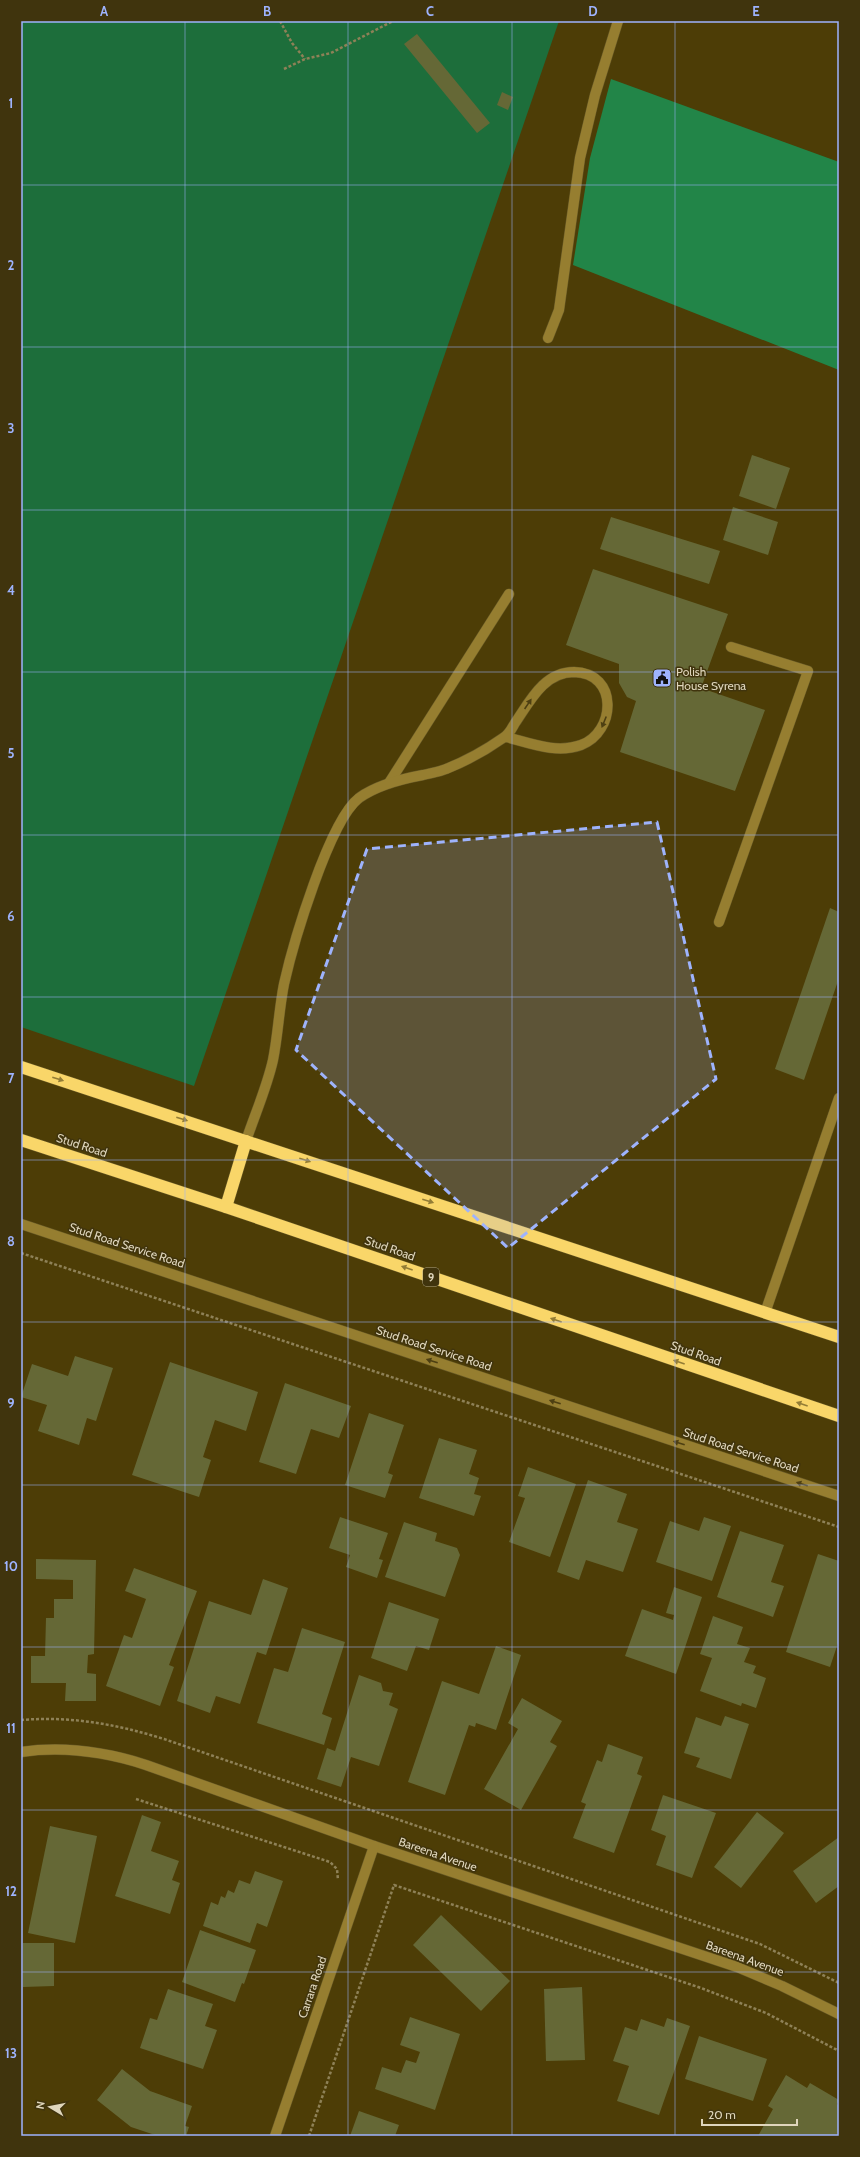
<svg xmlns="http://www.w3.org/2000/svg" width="860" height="2157" font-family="Cabin,sans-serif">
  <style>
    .green { fill: #1d6e3b }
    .forest { fill: #228548 }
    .building { fill: #656836 }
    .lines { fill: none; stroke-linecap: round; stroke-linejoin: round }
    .minor-casing { stroke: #675927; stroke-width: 11 }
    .highway-casing { stroke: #675927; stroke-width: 13 }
    .path { stroke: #8e8157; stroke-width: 2.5; stroke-dasharray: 3 2; stroke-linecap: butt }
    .minor { stroke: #967e30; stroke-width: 10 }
    .highway { stroke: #f9d669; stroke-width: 12 }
    .oneway { fill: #4d3f12 }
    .oneway2 { fill: #937d36 }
    .marked { fill: #9eb3fd; fill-opacity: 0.2; stroke: #9eb3fd; stroke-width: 3; stroke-dasharray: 8 5; stroke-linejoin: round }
    .grid { fill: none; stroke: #9eb3fd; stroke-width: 1; stroke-opacity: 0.55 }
    .labels { text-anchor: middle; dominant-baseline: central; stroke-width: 3; stroke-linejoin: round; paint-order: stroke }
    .shield { fill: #40340d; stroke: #afa588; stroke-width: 1 }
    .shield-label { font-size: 11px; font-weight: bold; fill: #dfd6bc }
    .poi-label { font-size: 12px; fill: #dfd6bc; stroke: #40340d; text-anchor: start }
    .street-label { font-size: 12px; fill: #dfd6bc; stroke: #40340d }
    .neatline { fill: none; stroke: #9eb3fd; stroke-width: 1.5 }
    .grid-label { font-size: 13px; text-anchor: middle; font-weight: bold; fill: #9eb3fd }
  </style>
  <rect width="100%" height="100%" fill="#4d3d06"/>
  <!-- green -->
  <polygon class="green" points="21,21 559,21 194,1086 21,1027"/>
  <!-- forest -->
  <polygon class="forest" points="611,79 839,162 839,370 573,265 590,158"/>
  <!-- building -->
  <g class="building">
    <polygon points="417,34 490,123 477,133 404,44"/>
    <polygon points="502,92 513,97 508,110 497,105"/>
    <polygon points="752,455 790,468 776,509 739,496"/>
    <polygon points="733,507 778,522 768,555 723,540"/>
    <polygon points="611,517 720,551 709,584 600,549"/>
    <polygon points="593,569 728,614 701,688 765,710 735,791 620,752 636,701 627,697 619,683 619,664 566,645"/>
    <polygon points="830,908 839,912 839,978 804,1080 775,1069"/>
    <polygon points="75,1356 113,1368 96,1421 87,1418 79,1445 38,1431 47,1405 21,1397 32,1364 68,1376"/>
    <polygon points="170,1362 258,1392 246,1431 215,1420 203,1457 211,1460 199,1497 132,1475"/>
    <polygon points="285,1383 351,1406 339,1438 311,1429 296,1474 259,1462"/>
    <polygon points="369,1413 404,1425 388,1473 393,1475 385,1498 345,1485"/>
    <polygon points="439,1438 477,1450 469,1474 479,1478 474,1494 481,1496 474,1516 419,1498"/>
    <polygon points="528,1467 576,1484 550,1557 509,1542 525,1498 518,1496"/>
    <polygon points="588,1480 627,1494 617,1522 638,1529 623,1572 586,1560 579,1580 557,1572"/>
    <polygon points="340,1517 388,1533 379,1559 383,1560 377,1578 346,1567 350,1555 329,1548"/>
    <polygon points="704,1517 731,1526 712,1581 656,1562 670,1521 699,1531"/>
    <polygon points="404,1522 437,1533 435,1541 457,1548 460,1555 445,1597 385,1577"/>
    <polygon points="740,1531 784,1545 771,1582 784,1586 773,1617 717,1597"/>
    <polygon points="818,1554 839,1561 839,1640 830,1667 786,1652"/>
    <polygon points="36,1559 96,1560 94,1654 88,1655 87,1673 96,1674 96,1701 65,1701 66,1683 31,1683 31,1656 45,1656 46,1618 54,1618 54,1599 73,1599 73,1580 36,1579"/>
    <polygon points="134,1568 197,1591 169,1665 174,1667 160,1706 106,1686 124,1635 132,1638 146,1599 125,1591"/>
    <polygon points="263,1579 288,1588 266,1655 257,1652 240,1704 216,1696 210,1713 177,1701 209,1601 251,1615"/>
    <polygon points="674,1587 702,1597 676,1674 625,1656 642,1609 673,1620 674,1615 666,1613"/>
    <polygon points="389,1602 439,1619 429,1650 416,1646 407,1671 371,1658"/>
    <polygon points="713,1616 743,1627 737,1644 750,1648 744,1662 756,1666 753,1673 766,1678 756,1708 742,1703 741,1706 700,1691 712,1658 700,1654"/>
    <polygon points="302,1628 345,1642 322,1714 332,1718 324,1745 257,1723 274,1668 288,1672"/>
    <polygon points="496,1646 521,1655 496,1730 476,1723 475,1727 469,1725 445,1795 408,1782 442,1681 479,1694"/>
    <polygon points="359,1675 381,1683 383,1691 393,1693 389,1705 398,1709 379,1766 351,1757 341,1787 317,1779 327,1748 335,1751"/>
    <polygon points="522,1698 562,1721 550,1742 557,1746 521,1810 484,1789 518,1729 508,1723"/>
    <polygon points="725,1716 749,1724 731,1779 696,1767 700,1758 684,1753 696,1717 721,1726"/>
    <polygon points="608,1744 643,1757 637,1774 642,1776 614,1853 573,1838 586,1804 581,1802 597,1760 602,1762"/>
    <polygon points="663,1795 716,1813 692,1878 656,1865 666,1836 651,1830"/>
    <polygon points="757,1812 784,1833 741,1888 714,1867"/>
    <polygon points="142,1815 161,1822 151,1851 179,1861 172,1880 180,1883 170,1914 115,1896"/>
    <polygon points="50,1826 97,1836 75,1943 28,1933"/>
    <polygon points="839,1837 839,1886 816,1903 793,1871"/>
    <polygon points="255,1871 283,1881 267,1927 257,1923 250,1943 203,1926 211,1902 218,1905 221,1896 225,1898 228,1890 234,1893 239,1880 250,1884"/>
    <polygon points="441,1915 510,1981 481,2011 413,1945"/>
    <polygon points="200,1930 256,1950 244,1984 242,1983 235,2002 182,1982"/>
    <polygon points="23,1943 54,1943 54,1986 23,1987"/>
    <polygon points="582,1987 585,2060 546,2061 544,1989"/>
    <polygon points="168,1989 213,2004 205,2026 217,2030 203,2069 140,2048 150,2018 157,2020"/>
    <polygon points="410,2017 460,2034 435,2110 375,2089 382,2067 401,2073 406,2060 416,2063 420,2052 400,2045"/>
    <polygon points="667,2018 690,2026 659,2115 617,2101 629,2066 613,2061 625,2027 637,2031 641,2019 664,2027"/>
    <polygon points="699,2036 767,2059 753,2101 685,2079"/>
    <polygon points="122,2069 150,2091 192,2106 185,2126 189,2127 186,2136 158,2136 131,2127 97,2100"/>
    <polygon points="786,2075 807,2088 810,2083 839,2100 837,2104 839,2106 839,2131 836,2136 758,2136 773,2109 768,2106"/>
    <polygon points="359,2111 399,2125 395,2136 350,2136"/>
  </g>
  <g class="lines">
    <defs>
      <g id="minor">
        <polyline points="548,338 559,310 580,158 595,95 618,21"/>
        <polyline points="389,783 509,594"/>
        <polyline points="719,922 808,671 731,647"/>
        <path d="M246,1141C255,1114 267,1087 273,1060C278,1035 279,1009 284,984C293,944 329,821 359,798C377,785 401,779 423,775C430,773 439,772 446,769C466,761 486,750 503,738C509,735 512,728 515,723C530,701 544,672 574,672C619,673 616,732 581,745C556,754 530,743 506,737"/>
        <polyline points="21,1224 839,1496"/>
        <polyline points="765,1313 839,1098"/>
        <path d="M21,1752C63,1746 106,1752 146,1765L374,1846L737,1967L782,1986L839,2014"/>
        <polyline points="275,2136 374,1846"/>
      </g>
      <g id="highway">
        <polyline points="21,1067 839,1337"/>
        <polyline points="21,1140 226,1207 839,1416"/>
        <polyline points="226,1207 246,1141"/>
      </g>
    </defs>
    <!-- minor casing -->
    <use href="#minor" class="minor-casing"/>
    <!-- highway casing -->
    <use href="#highway" class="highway-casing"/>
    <!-- path -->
    <g class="path">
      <polyline points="280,21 292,43 305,59"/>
      <polyline points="284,69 305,59 331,53 393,21"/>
      <polyline points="21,1253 839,1527"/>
      <path d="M21,1720C71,1716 116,1724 164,1739L760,1944L839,1983"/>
      <polyline points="136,1799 330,1862 337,1869 338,1880"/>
      <polyline points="309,2136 394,1885 701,1988 766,2013 839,2051"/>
    </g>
    <!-- minor -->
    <use href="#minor" class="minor"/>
    <!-- highway -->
    <use href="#highway" class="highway"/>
  </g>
  <!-- one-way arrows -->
  <defs><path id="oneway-solid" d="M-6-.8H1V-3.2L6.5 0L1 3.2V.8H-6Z"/></defs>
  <g class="oneway">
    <use href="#oneway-solid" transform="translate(528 704) rotate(-56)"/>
    <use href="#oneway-solid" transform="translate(604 722) rotate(112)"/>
    <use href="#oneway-solid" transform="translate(432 1361) rotate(-162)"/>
    <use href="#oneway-solid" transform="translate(555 1402) rotate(-162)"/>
    <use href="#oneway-solid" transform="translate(679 1443) rotate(-162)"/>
    <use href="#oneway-solid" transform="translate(802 1484) rotate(-162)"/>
  </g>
  <g class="oneway2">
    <use href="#oneway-solid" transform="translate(58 1079) rotate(18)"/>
    <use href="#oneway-solid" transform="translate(182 1119) rotate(18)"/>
    <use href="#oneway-solid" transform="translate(305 1160) rotate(18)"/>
    <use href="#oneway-solid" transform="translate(428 1201) rotate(18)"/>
    <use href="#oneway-solid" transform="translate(407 1268) rotate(-161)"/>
    <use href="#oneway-solid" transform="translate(556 1320) rotate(-161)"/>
    <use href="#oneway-solid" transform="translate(679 1362) rotate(-161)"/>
    <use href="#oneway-solid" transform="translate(802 1404) rotate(-161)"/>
  </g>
  <!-- marked area -->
  <path class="marked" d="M657,822L716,1079L508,1248L296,1050L367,849Z"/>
  <!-- grid -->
  <path class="grid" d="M185,21V2136M348,21V2136M512,21V2136M675,21V2136M21,185H839M21,347H839M21,510H839M21,672H839M21,835H839M21,997H839M21,1160H839M21,1322H839M21,1485H839M21,1647H839M21,1810H839M21,1972H839"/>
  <!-- icons -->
  <defs>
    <symbol id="civic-square" viewBox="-11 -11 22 22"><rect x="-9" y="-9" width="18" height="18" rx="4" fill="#9eb3fd" stroke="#40340d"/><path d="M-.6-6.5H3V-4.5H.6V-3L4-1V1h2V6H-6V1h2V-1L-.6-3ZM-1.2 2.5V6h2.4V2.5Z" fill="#111"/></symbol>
  </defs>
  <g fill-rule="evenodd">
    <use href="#civic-square" x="651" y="667" width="22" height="22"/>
  </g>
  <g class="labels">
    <!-- shield labels -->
    <rect class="shield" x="423" y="1268" width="16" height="18" rx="3"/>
    <g class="shield-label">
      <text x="431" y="1277">9</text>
    </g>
    <!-- poi labels -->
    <g class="poi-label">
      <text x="676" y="671">Polish<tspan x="676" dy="14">House Syrena</tspan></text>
    </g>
    <!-- street labels -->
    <g class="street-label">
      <text transform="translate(82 1145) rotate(18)">Stud Road</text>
      <text transform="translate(127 1245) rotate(18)">Stud Road Service Road</text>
      <text transform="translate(390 1248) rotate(19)">Stud Road</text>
      <text transform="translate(434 1348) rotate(18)">Stud Road Service Road</text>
      <text transform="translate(696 1353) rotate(19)">Stud Road</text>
      <text transform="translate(741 1450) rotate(18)">Stud Road Service Road</text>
      <text transform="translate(438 1854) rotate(19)">Bareena Avenue</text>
      <text transform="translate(745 1958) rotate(20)">Bareena Avenue</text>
      <text transform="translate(312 1987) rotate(-71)">Carrara Road</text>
    </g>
  </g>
  <!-- border -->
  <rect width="860" height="2157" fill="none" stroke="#40340d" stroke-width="44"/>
  <!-- north arrow -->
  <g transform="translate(50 2107) rotate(280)" stroke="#40340d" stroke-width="3" paint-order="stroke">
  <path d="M0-3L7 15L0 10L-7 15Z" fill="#dfd6bc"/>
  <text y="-6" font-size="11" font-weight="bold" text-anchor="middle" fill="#dfd6bc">N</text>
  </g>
  <!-- scale -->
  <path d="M702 2119v6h95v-6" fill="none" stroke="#dfd6bc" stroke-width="2"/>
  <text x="708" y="2119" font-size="12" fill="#dfd6bc" stroke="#40340d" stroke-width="3" paint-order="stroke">20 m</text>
  <rect x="22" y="22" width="816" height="2113" class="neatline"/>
  <g class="grid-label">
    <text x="104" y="16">A</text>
    <text x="267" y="16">B</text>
    <text x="430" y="16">C</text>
    <text x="593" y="16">D</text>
    <text x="756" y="16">E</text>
    <text x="11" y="108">1</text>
    <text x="11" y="270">2</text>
    <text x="11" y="433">3</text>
    <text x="11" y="595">4</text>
    <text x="11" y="758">5</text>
    <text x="11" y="921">6</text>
    <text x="11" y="1083">7</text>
    <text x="11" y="1246">8</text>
    <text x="11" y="1408">9</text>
    <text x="11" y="1571">10</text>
    <text x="11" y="1733">11</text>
    <text x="11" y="1896">12</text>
    <text x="11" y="2058">13</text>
  </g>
</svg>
